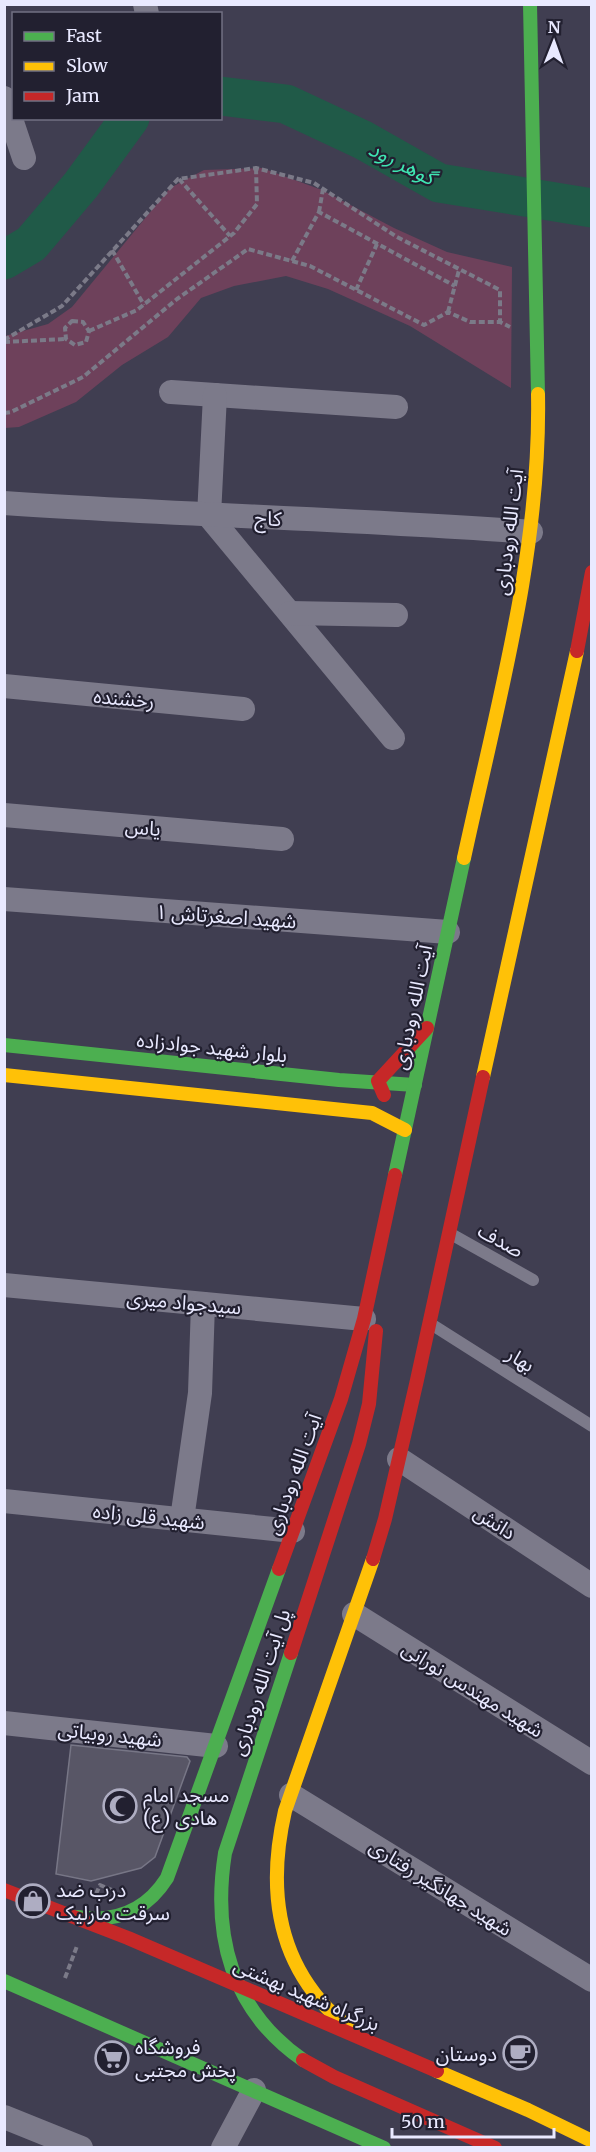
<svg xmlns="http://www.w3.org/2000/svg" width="596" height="2152" font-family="Merriweather,'Noto Sans Arabic',serif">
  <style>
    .green { fill: #6e415b }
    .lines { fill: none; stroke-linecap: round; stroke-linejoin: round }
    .river { stroke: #205a48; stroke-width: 39 }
    .building { fill: #585666; stroke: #777686; stroke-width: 1.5 }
    .path { stroke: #7b7a88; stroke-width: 4; stroke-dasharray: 6 3; stroke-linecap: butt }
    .lane { stroke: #7c7a8a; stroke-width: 12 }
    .street { stroke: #7c7a8a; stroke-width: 24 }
    .fast { stroke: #4caf50; stroke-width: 14 }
    .slow { stroke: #ffc107; stroke-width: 14 }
    .jam { stroke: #c62828; stroke-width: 14 }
    .labels { text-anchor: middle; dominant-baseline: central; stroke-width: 4.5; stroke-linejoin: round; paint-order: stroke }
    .street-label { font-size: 20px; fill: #e9e9ff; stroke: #222030 }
    .poi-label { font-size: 20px; fill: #e9e9ff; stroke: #222030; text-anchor: start }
    .water-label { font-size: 21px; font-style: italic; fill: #3fe6b2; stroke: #222030 }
  </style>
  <rect width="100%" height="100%" fill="#403e51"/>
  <!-- green -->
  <polygon class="green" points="262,168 322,190 394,228 447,252 512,267 511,388 410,326 328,289 286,276 234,286 201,298 168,337 122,365 76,402 19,427 5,428 5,336 48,324 72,307 170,188 204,170"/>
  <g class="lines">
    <!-- river -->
    <g class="river">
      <polyline points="220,96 286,104 363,140 439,183 592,208"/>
      <polyline points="4,260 31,244 81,185 130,118"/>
    </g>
  </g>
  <!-- building -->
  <polygon class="building" points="71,1745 187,1757 190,1761 155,1857 141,1868 91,1881 56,1874"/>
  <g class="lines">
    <!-- path -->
    <g class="path">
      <polyline points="179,179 230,236"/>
      <polyline points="319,212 323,189"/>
      <polyline points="112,250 144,305"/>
      <polyline points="292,261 319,212 455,286"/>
      <polyline points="356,290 377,244"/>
      <polyline points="448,312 459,270"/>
      <polygon points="72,321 83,322 89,331 86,342 75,345 66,339 65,328"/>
      <polyline points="89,331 137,310 234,233 257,204 256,168"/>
      <polyline points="4,340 62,306 178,179 256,168 314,183 397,237 500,290 500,322"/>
      <polyline points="4,342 66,339"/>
      <polyline points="4,413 11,412 83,377 177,299 248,249 310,266 424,325 448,312 470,322 500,322 510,327"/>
      <polyline points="96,1894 100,1885 112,1890"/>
      <polyline points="65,1978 77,1946"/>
    </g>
    <!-- lane -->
    <g class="lane">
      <polyline points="451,1234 533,1280"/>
      <polyline points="431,1324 592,1426"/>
    </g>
    <!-- street -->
    <g class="street">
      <polyline points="145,4 147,14"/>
      <polyline points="4,98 24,158"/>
      <polyline points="171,392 396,407"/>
      <polyline points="215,395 209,516 393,738"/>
      <path d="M4,503C180,515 355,519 531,532"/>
      <polyline points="290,613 396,615"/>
      <polyline points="4,686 243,709"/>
      <polyline points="4,815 282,839"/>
      <polyline points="4,899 448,932"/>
      <polyline points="4,1285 364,1319"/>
      <polyline points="399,1459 592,1586"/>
      <polyline points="4,1501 293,1531"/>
      <polyline points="182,1519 200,1393 203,1304"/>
      <polyline points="354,1614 592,1763"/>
      <polyline points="4,1723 216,1746"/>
      <polyline points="291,1795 592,1980"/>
      <polyline points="4,2117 81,2148"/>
      <polyline points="223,2148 254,2090"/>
    </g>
    <!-- fast -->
    <g class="fast">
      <polyline points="530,4 538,394"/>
      <polyline points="4,1045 339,1080 415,1085"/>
      <polyline points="395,1175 464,858"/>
      <path d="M291,1653L225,1853C212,1935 231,2010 303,2060"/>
      <path d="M77,1917C115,1923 146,1911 167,1878L279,1569"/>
      <polyline points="4,1981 384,2148"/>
    </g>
    <!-- slow -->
    <g class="slow">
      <path d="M464,858C497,705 541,552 538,394"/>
      <polyline points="4,1075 372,1113 405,1130"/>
      <polyline points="483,1077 577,651"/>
      <path d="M358,2034C350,2027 340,2021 333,2014C275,1958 268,1885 285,1811L373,1559"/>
      <polyline points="437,2071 528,2110 592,2141"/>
    </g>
    <!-- jam -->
    <g class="jam">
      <polyline points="577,651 592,572"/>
      <polyline points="384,1095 378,1081 427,1028"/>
      <polyline points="373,1559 385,1519 417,1380 483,1077"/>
      <polyline points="279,1569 341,1399 364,1319 395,1175"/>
      <polyline points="291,1653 359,1444 369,1404 376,1331"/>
      <polyline points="4,1890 128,1938 437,2071"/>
      <polyline points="303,2060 334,2077 495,2148"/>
    </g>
  </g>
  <!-- icons -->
  <defs>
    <symbol id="mosque-ring" viewBox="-11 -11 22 22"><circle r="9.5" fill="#222030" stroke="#aeadc2" stroke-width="1.5"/><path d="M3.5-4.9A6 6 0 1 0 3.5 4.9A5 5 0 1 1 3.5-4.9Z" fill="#aeadc2"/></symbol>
    <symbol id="shop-ring" viewBox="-11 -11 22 22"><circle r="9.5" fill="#222030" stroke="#aeadc2" stroke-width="1.5"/><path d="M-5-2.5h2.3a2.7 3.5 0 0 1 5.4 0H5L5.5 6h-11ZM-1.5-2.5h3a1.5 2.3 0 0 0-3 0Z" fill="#aeadc2"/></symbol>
    <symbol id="cafe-ring" viewBox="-11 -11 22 22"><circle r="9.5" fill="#222030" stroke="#aeadc2" stroke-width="1.5"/><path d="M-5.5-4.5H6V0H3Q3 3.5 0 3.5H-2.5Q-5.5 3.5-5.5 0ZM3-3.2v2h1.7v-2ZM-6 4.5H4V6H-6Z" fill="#aeadc2"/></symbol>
    <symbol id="supermarket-ring" viewBox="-11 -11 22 22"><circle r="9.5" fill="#222030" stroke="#aeadc2" stroke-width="1.5"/><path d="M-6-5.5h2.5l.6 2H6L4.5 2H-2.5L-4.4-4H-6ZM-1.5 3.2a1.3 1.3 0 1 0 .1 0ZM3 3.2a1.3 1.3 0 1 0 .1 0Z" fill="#aeadc2"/></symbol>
  </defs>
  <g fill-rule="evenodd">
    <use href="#mosque-ring" x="101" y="1787" width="38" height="38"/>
    <use href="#shop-ring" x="14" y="1882" width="38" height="38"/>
    <use href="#cafe-ring" x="501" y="2034" width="38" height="38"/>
    <use href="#supermarket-ring" x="93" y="2039" width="38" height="38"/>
  </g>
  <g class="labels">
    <!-- street labels -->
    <g class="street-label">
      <text transform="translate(268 518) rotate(2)">کاج</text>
      <text transform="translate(508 532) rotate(-83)">آیت الله رودباری</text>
      <text transform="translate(124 698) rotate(5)">رخشنده</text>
      <text transform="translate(143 827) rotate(5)">یاس</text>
      <text transform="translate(226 916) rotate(4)">شهید اصغرتاش ۱</text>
      <text transform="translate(412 1007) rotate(-78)">آیت الله رودباری</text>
      <text transform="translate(212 1047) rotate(6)">بلوار شهید جوادزاده</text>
      <text transform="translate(501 1240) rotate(29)">صدف</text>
      <text transform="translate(184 1302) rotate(5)">سیدجواد میری</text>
      <text transform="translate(521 1359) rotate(32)">بهار</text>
      <text transform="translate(293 1474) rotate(-70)">آیت الله رودباری</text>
      <text transform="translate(149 1516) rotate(6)">شهید قلی زاده</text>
      <text transform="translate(495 1522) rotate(33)">دانش</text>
      <text transform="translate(260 1682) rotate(-72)">پل آیت الله رودباری</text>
      <text transform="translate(473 1689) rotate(32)">شهید مهندس نورانی</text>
      <text transform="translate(110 1734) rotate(6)">شهید روبیاتی</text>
      <text transform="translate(441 1887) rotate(32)">شهید جهانگیر رفتاری</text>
      <text transform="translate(307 1994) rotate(23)">بزرگراه شهید بهشتی</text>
    </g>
    <!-- poi labels -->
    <g class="poi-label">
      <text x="143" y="1794">مسجد امام<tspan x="143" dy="23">هادی (ع)</tspan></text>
      <text x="56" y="1889">درب ضد<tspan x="56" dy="23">سرقت مارلیک</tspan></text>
      <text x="135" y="2046">فروشگاه<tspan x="135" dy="23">پخش مجتبی</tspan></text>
      <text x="497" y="2053" text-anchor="end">دوستان</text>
    </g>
    <!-- water labels -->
    <g class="water-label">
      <text transform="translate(402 163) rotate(27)">گوهر رود</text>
    </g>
  </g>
  <!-- border -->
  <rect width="596" height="2152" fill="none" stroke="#e9e9ff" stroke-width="12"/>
  <!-- legend -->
  <rect x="12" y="12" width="210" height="108" fill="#222030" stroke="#727083" stroke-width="1.5"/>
  <rect x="24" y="32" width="30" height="9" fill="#4caf50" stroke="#727083" stroke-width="1.5"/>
  <text x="66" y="42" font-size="18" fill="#e9e9ff">Fast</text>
  <rect x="24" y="62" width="30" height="9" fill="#ffc107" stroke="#727083" stroke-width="1.5"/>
  <text x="66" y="72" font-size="18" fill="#e9e9ff">Slow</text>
  <rect x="24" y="92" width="30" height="9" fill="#c62828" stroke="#727083" stroke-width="1.5"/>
  <text x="66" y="102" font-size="18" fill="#e9e9ff">Jam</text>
  <!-- north arrow -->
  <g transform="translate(554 42) rotate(1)" stroke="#222030" stroke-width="4.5" paint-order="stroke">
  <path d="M0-4.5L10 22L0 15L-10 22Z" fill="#e9e9ff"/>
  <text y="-9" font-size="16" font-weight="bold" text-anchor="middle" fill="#e9e9ff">N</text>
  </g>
  <!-- scale -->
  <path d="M392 2128v9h162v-9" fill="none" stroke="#e9e9ff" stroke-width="3"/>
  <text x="401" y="2128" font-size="18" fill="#e9e9ff" stroke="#222030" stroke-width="4.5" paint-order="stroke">50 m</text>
</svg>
